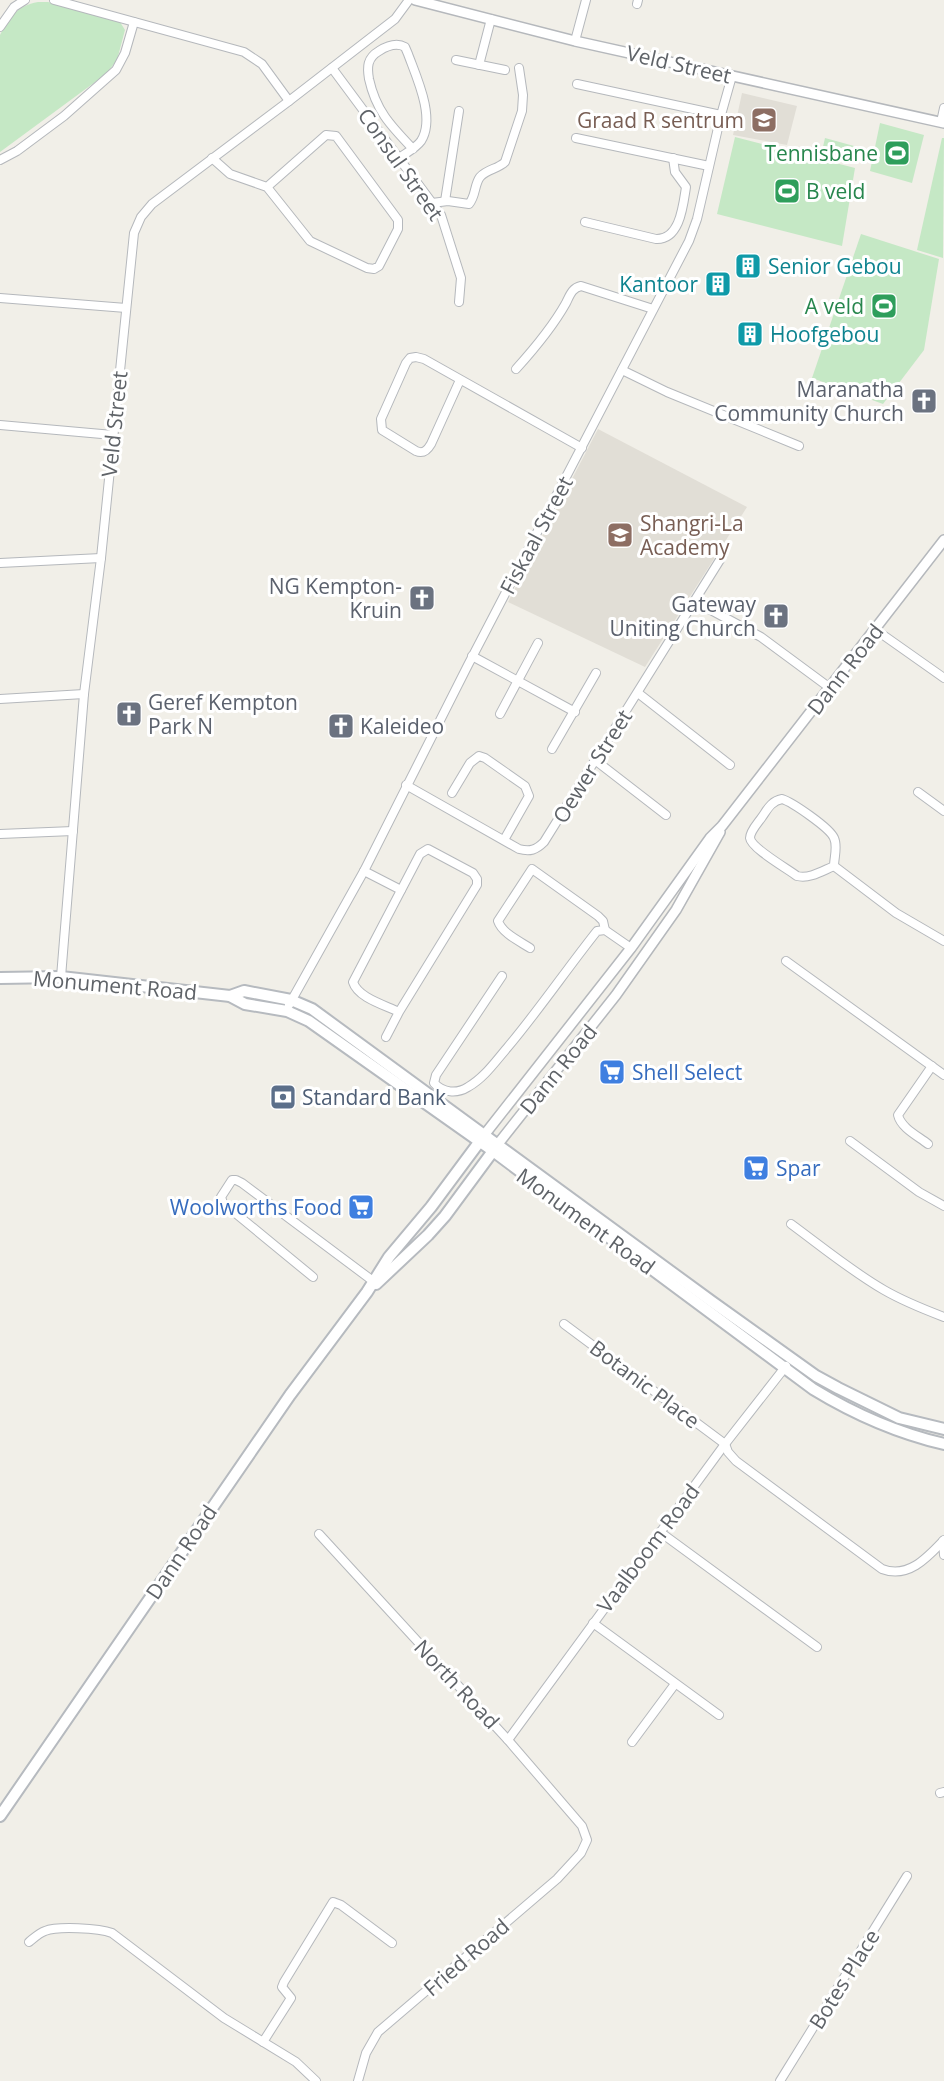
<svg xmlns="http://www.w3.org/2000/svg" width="944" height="2081" font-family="'Open Sans',sans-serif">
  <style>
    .education { fill: #e1ded6 }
    .park { fill: #c5e8c5 }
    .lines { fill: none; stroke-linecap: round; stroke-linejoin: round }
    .minor-casing { stroke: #b5b8bc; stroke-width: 10 }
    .tertiary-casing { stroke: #b5b8bc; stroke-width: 12 }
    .secondary-casing { stroke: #b6babf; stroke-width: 14 }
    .minor { stroke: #fff; stroke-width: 8 }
    .tertiary { stroke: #fff; stroke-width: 9 }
    .secondary { stroke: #fff; stroke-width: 10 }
    .labels { text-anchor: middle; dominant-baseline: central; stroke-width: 6; stroke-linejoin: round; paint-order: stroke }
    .street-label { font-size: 21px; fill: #5f6368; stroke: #fff }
    .education-label { font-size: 21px; fill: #785e54; stroke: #fff; text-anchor: end }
    .leisure-label { font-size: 21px; fill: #27864d; stroke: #fff; text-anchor: end }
    .culture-label { font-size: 21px; fill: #0d838f; stroke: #fff; text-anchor: start }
    .worship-label { font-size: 21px; fill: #5b616d; stroke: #fff; text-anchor: end }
    .shop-label { font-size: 21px; fill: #366cbe; stroke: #fff; text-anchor: start }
    .service-label { font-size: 21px; fill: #4e5e75; stroke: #fff; text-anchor: start }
  </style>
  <rect width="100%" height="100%" fill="#f1efe8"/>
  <!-- education -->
  <g class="education">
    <polygon points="742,93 797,106 787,145 733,135"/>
    <polygon points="598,429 747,507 645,667 508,602"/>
  </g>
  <!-- park -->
  <g class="park">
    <path d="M38,2H48L115,20L120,22L125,30L117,60L106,74L0,152V35C9,17 17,6 38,2Z"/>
    <polygon points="880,123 924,135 912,183 870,171"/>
    <polygon points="735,137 855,168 842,246 717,214"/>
    <polygon points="825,138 865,149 864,161 822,151"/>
    <polygon points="942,138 944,138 943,258 917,250"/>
    <polygon points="861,234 939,259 924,350 883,404 812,378"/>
  </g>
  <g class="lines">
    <defs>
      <g id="minor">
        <polyline points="54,0 244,52 262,64 289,101"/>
        <polyline points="637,4 638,0"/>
        <polyline points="0,27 14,7 25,0"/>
        <polyline points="575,41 586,0"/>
        <polyline points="456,60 505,70"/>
        <polyline points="479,65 491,19"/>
        <polyline points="332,68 441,215 461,278 459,302"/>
        <polyline points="577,84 721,115"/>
        <polyline points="941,122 944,108"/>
        <polyline points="576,138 709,166"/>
        <polyline points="212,158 230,174 267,187 310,241 367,268 374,269 379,266 398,229 398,220 336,136 326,135 267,187"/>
        <path d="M399,158C406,153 416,148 421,141C436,118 416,76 408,54L405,47C396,42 387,46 379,51C367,58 367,67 369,79C376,111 391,126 413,149"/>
        <polyline points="0,160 17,151 64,116 116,70 125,53 134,22"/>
        <polyline points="445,201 459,111"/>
        <path d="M432,203L448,201L469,204C476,196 474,185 480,177C487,169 498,169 505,162L522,111L523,95L519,68"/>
        <path d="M585,222L656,239C680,240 683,206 686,187L675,172L673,158"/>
        <polyline points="0,298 126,308"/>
        <path d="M516,369C535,348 552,328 566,303C570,295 572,288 581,286L653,309"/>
        <polyline points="622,370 667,392 799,446"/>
        <path d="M460,380L431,444C427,451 423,454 416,451L382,430L381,419L406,363L410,358L416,357L424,359L582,448"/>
        <polyline points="0,425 113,435"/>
        <polyline points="0,563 101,558"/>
        <polyline points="696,602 761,637 830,688"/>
        <polyline points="876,630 944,678"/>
        <polyline points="472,656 575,712"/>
        <polyline points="638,693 730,765"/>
        <polyline points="0,699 84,694"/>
        <polyline points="500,714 538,643"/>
        <polyline points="552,749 596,673"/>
        <polyline points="595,760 666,815"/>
        <path d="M406,785L519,849C530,852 536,850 544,842L723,555"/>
        <polyline points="918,792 944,811"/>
        <polyline points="452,793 470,763 479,756 485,758 525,786 529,796 504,840"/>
        <path d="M782,799C792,802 830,828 834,838C838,846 834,858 834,866C822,871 810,879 797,876C788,869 751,848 750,838C750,831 758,823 762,817C767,810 771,801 782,799Z"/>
        <polyline points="0,834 73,831"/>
        <polyline points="834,866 896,913 944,941"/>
        <polyline points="364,871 401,890"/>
        <path d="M530,948C519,941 502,933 498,921L532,869L598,916L603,921L605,930"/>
        <polyline points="786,961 944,1075"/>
        <path d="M502,976L436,1075L434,1083C443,1093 457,1094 468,1087C484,1078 495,1062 507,1048C539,1010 566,970 597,931L605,930L631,948"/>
        <polyline points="61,977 84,694 101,558 134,233 141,217 152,204 289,101 395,19 409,0"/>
        <polyline points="289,1005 364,871 468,665 689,241 697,219 721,115 732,76"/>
        <path d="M386,1037L399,1012L477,885V879L473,873L428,849L420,854L353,982C358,998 385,1005 399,1012"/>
        <polyline points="850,1141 919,1192 944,1206"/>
        <path d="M928,1144C918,1136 901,1128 898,1115L932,1066"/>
        <path d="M791,1224C821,1246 851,1271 884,1290C903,1301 923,1309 944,1317"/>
        <polyline points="313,1277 223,1203 221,1197 232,1180 236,1180 242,1183 373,1281"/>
        <polyline points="564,1324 725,1444"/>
        <path d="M725,1444L728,1452L736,1461L882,1569C908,1579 927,1558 944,1540"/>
        <polyline points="660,1532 817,1647"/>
        <polyline points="319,1534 508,1740 582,1826 587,1840 581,1853 557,1879 378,2032 366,2053 358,2081"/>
        <polyline points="943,1541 944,1555"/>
        <polyline points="593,1623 719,1715"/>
        <polyline points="508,1740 725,1444 786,1366"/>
        <polyline points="632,1742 675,1684"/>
        <polyline points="940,1793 944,1792"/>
        <path d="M29,1942C34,1938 39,1933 45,1931C57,1926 99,1928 112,1933L224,2018L296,2062L316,2081"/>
        <polyline points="263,2042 291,1998 282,1987 284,1982 333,1902 341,1905 392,1943"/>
        <polyline points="780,2081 907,1876"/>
      </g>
      <g id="tertiary">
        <polyline points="415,0 575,41 944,123"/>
        <polyline points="485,1134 631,948 710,838 722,826 944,540"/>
        <polyline points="498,1144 616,995 676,910 720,832"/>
      </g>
      <g id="secondary">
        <path d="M0,978L61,977L230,996L245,1004L287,1011L309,1021L493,1151L813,1389C854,1414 897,1433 944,1444"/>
        <polyline points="230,996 244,991 291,1000 312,1009 711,1301 816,1376 838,1388 899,1418 944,1429"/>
        <polyline points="376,1284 428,1235 445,1216 496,1147"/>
        <polyline points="0,1816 290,1395 367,1292 389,1257 431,1207 483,1137"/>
      </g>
    </defs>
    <!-- minor casing -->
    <use href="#minor" class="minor-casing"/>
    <!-- tertiary casing -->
    <use href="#tertiary" class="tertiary-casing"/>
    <!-- secondary casing -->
    <use href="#secondary" class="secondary-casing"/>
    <!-- minor -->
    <use href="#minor" class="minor"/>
    <!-- tertiary -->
    <use href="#tertiary" class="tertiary"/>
    <!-- secondary -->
    <use href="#secondary" class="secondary"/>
  </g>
  <!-- icons -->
  <defs>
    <symbol id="school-square" viewBox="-11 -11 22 22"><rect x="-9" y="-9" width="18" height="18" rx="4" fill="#8d6e63" stroke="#fff"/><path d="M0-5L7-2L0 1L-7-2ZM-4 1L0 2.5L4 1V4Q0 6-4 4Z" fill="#fff"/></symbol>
    <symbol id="stadium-square" viewBox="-11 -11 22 22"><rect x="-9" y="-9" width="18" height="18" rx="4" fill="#2e9e5b" stroke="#fff"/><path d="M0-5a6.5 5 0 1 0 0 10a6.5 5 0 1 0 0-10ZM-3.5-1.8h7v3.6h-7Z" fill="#fff"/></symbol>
    <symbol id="building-square" viewBox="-11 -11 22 22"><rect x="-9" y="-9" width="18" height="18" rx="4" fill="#0f9aa8" stroke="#fff"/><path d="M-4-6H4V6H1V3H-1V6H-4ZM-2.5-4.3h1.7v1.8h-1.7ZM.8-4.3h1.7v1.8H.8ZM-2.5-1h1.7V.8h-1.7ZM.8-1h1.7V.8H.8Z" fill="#fff"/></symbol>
    <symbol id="church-square" viewBox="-11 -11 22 22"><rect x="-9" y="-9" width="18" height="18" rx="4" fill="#6b7280" stroke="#fff"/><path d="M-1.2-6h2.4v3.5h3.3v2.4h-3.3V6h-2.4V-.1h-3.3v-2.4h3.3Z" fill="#fff"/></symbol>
    <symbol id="supermarket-square" viewBox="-11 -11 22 22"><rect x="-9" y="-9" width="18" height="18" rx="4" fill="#3f7fe0" stroke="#fff"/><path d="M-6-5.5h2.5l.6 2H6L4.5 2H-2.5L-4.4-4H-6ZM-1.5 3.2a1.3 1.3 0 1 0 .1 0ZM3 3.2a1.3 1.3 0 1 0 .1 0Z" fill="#fff"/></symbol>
    <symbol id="bank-square" viewBox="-11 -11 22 22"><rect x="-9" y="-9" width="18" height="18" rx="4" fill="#5c6f8a" stroke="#fff"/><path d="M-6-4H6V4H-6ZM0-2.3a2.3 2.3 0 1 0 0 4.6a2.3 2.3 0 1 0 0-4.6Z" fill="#fff"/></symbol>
  </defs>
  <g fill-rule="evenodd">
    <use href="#school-square" x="749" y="105" width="30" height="30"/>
    <use href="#stadium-square" x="882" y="138" width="30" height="30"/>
    <use href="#stadium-square" x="772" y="176" width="30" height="30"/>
    <use href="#building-square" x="733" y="251" width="30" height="30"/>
    <use href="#building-square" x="703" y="269" width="30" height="30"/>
    <use href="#stadium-square" x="869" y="291" width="30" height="30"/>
    <use href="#building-square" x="735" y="319" width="30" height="30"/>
    <use href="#church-square" x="909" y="386" width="30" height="30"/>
    <use href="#school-square" x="605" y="520" width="30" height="30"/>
    <use href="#church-square" x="407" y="583" width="30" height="30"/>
    <use href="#church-square" x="761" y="601" width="30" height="30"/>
    <use href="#church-square" x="114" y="699" width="30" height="30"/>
    <use href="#church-square" x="326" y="711" width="30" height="30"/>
    <use href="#supermarket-square" x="597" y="1057" width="30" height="30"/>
    <use href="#bank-square" x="268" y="1082" width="30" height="30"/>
    <use href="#supermarket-square" x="741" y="1153" width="30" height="30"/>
    <use href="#supermarket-square" x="346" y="1192" width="30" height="30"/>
  </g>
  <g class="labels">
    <!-- street labels -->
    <g class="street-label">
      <text transform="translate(679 64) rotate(13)">Veld Street</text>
      <text transform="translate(401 164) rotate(55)">Consul Street</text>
      <text transform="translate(114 424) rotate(-84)">Veld Street</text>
      <text transform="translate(536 535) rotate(-62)">Fiskaal Street</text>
      <text transform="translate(845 669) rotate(-52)">Dann Road</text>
      <text transform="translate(592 766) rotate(-58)">Oewer Street</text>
      <text transform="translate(115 985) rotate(5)">Monument Road</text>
      <text transform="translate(558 1069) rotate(-51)">Dann Road</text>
      <text transform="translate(586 1221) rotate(36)">Monument Road</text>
      <text transform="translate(645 1384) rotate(37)">Botanic Place</text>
      <text transform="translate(648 1548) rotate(-53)">Vaalboom Road</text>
      <text transform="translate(181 1552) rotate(-56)">Dann Road</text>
      <text transform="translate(457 1684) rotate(47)">North Road</text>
      <text transform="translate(466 1957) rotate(-41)">Fried Road</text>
      <text transform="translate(844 1979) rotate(-58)">Botes Place</text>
    </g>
    <!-- education labels -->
    <g class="education-label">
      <text x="744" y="120">Graad R sentrum</text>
      <text x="640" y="523" text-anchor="start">Shangri-La<tspan x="640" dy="24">Academy</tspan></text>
    </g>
    <!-- leisure labels -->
    <g class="leisure-label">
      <text x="878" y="153">Tennisbane</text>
      <text x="806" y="191" text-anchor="start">B veld</text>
      <text x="864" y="306">A veld</text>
    </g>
    <!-- culture labels -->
    <g class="culture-label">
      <text x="768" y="266">Senior Gebou</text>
      <text x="698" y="284" text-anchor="end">Kantoor</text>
      <text x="770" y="334">Hoofgebou</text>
    </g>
    <!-- worship labels -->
    <g class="worship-label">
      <text x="904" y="389">Maranatha<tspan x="904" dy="24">Community Church</tspan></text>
      <text x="402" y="586">NG Kempton-<tspan x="402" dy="24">Kruin</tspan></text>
      <text x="756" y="604">Gateway<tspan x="756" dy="24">Uniting Church</tspan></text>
      <text x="148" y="702" text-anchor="start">Geref Kempton<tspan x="148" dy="24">Park N</tspan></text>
      <text x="360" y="726" text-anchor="start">Kaleideo</text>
    </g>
    <!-- shop labels -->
    <g class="shop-label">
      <text x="632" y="1072">Shell Select</text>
      <text x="776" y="1168">Spar</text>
      <text x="342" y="1207" text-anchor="end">Woolworths Food</text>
    </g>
    <!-- service labels -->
    <g class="service-label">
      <text x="302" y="1097">Standard Bank</text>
    </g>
  </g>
</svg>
